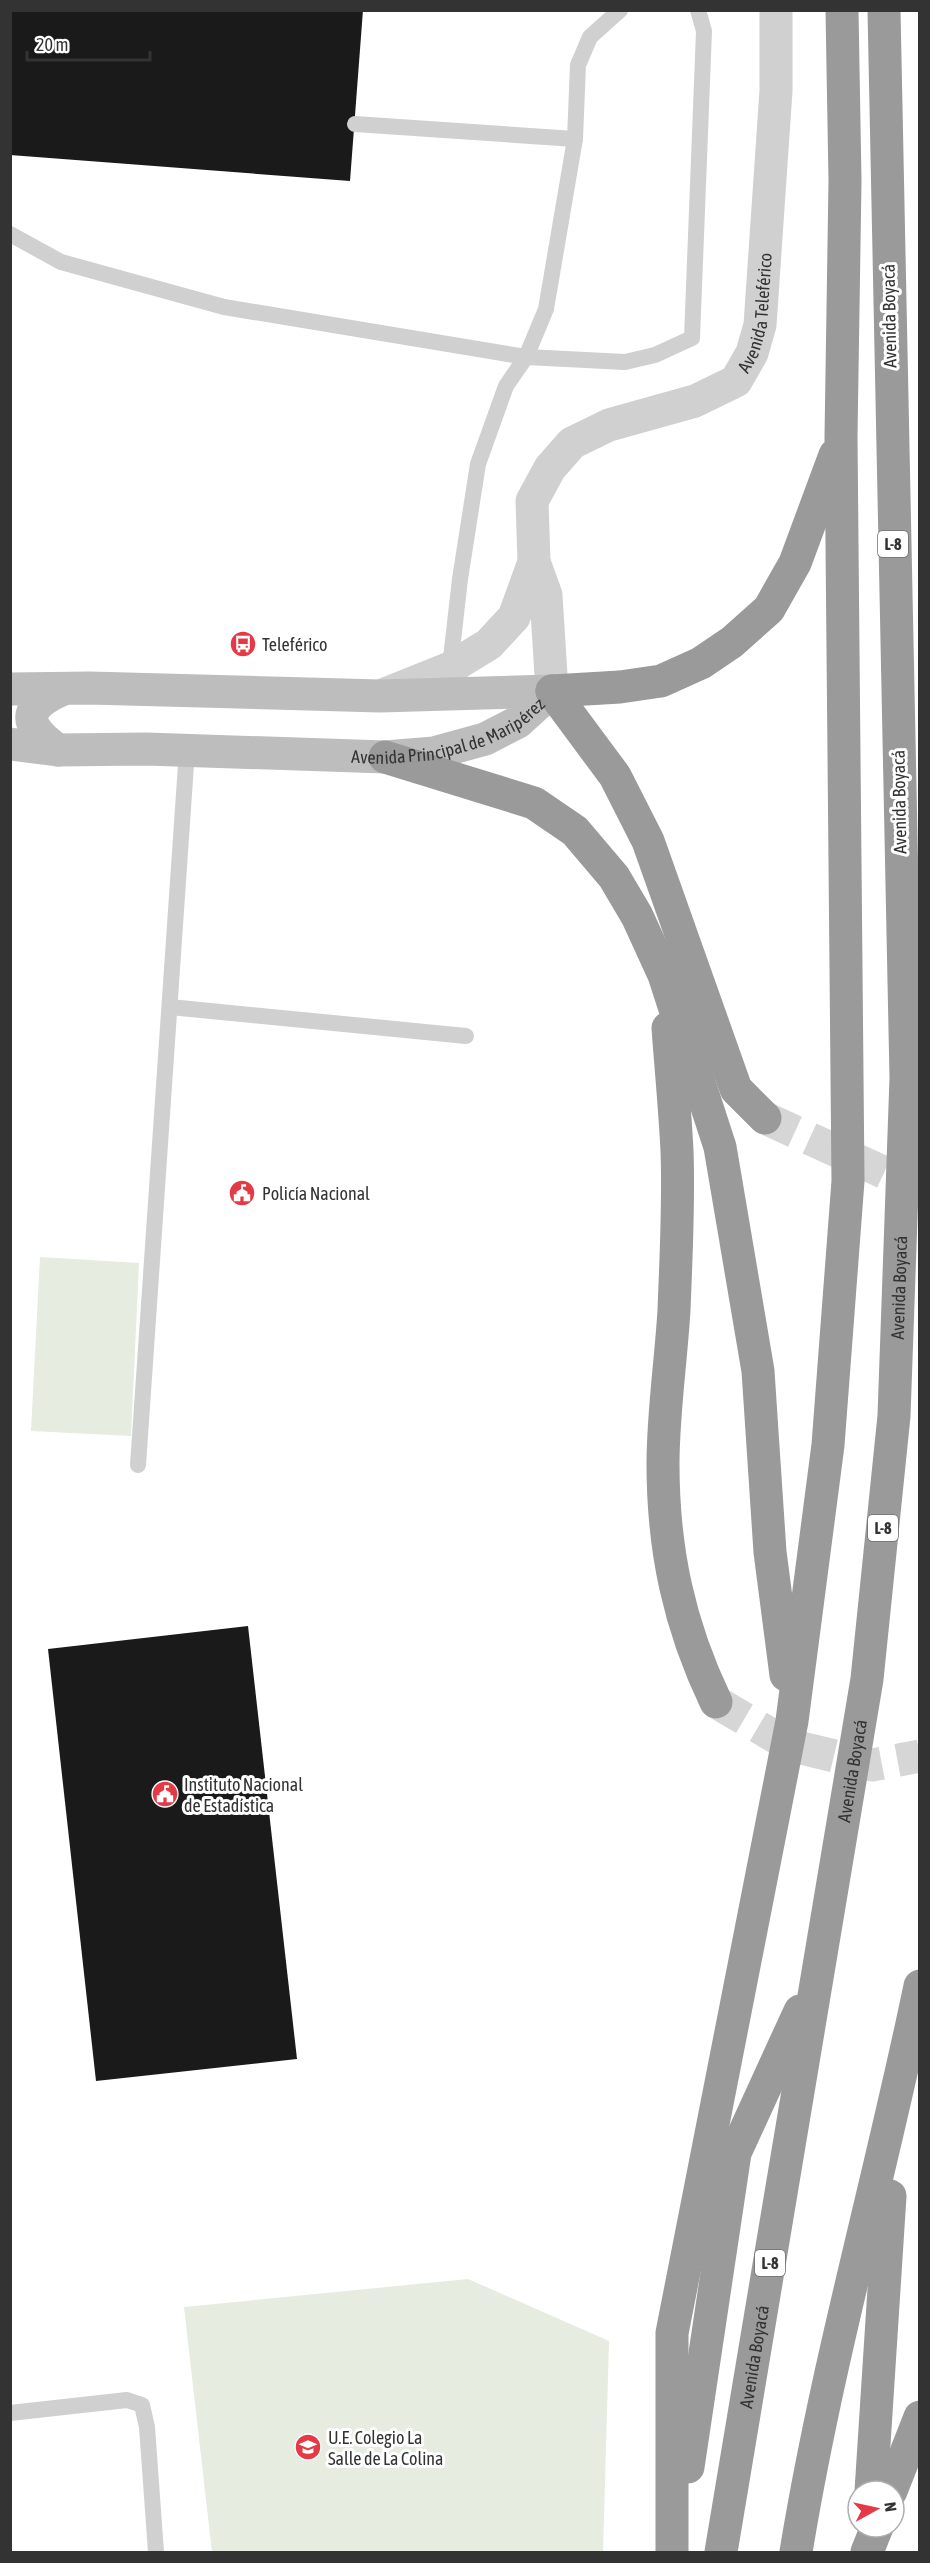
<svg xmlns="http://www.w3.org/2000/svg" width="930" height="2563" font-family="'Asap Condensed',sans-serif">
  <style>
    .green { fill: #e6ecdf }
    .building { fill: #1a1a1a }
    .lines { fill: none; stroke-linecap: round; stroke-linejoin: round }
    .highway-tunnel { stroke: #d6d6d6; stroke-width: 33; stroke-dasharray: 33 16; stroke-linecap: butt }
    .lane { stroke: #d0d0d0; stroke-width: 16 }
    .street { stroke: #d0d0d0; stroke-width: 33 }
    .secondary { stroke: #bdbdbd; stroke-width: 33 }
    .highway { stroke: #9a9a9a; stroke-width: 33 }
    .labels { text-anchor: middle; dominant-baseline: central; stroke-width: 6; stroke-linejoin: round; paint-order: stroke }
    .shield { fill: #fff; stroke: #707070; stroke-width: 1.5 }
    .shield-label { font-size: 16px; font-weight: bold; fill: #333 }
    .street-label { font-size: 18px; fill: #333; stroke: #fff }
    .poi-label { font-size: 18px; fill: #333; stroke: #fff; text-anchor: start }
  </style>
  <rect width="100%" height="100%" fill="#fff"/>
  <!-- green -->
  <g class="green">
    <polygon points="40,1257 139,1263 131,1436 31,1431"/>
    <polygon points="468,2279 609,2341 603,2552 212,2552 184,2307"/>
  </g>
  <!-- building -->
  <g class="building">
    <polygon points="10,10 363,10 350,181 10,155"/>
    <polygon points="248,1626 297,2059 96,2081 48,1649"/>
  </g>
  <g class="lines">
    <!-- highway-tunnel -->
    <g class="highway-tunnel">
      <polyline points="765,1118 920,1189"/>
      <polyline points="716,1702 789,1745 872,1765 920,1756"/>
    </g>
    <!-- lane -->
    <g class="lane">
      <polyline points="355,124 575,139"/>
      <polyline points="10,234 61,262 224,307 526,357 625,362 655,355 692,338 704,31 698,10"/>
      <polyline points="450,667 460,579 478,464 506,386 526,357 546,309 575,139 578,65 590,37 620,10"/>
      <polyline points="170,1007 466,1036"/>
      <polyline points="138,1465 187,750"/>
      <polyline points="10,2413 127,2400 142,2405 147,2427 156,2552"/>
    </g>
    <!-- street -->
    <g class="street">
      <path id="s1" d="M552,691L546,595L534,562L532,501L550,468L572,443L609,425L695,401L736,381L752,353L760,325L776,91V10"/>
      <polyline points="385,694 450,668 489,644 514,617 534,562"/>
    </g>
    <!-- secondary -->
    <g class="secondary">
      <polyline points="10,689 90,688 380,696 552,691"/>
      <path id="s2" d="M10,744L58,750L146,749L385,757L434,753L485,739L518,722L552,691"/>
      <path d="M58,750C23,726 22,707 61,690"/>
    </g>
    <!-- highway -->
    <g class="highway">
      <polyline points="552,691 615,776 648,841 736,1089 765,1118"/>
      <polyline points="552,691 620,687 661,681 701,663 732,642 769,609 795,563 835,455"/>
      <polyline points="385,757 534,803 575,831 614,877 637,916 664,975 720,1147 758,1371 770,1552 786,1675"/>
      <path d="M668,1028C671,1069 675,1110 677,1151C679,1203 676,1257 674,1310C671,1361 663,1413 663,1464C663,1550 679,1625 716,1702"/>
      <polyline points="688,2467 735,2153 800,2011"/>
      <polyline points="871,2491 890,2196"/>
      <polyline points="891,2491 920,2417"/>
      <polyline points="672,2552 672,2333 792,1721 828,1445 848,1181 841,437 845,181 842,10"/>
      <path id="s3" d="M721,2552L867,1679L894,1416L906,1078L884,10"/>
      <path d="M796,2552C827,2362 881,2175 920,1986"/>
      <polyline points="867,2552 877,2527"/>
    </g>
  </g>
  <!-- icons -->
  <defs>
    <symbol id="bus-disc" viewBox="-11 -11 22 22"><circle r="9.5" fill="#e63946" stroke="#fff"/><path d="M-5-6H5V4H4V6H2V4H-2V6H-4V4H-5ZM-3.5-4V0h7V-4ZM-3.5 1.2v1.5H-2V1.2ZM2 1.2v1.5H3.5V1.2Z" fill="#fff"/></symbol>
    <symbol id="civic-disc" viewBox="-11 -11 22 22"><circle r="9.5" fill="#e63946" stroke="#fff"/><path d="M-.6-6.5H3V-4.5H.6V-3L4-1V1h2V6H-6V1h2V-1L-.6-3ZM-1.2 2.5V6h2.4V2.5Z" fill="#fff"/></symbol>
    <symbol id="school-disc" viewBox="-11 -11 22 22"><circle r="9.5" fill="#e63946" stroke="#fff"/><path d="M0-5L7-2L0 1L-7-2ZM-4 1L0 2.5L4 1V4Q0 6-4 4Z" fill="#fff"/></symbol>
  </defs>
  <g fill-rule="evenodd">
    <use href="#bus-disc" x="228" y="629" width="30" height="30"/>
    <use href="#civic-disc" x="227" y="1178" width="30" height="30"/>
    <use href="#civic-disc" x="150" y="1779" width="30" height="30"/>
    <use href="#school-disc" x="293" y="2432" width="30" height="30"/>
  </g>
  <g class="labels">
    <!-- shield labels -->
    <g class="shield">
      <rect x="878" y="531" width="30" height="26" rx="4.5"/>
      <rect x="868" y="1515" width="30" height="26" rx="4.5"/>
      <rect x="755" y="2250" width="30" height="26" rx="4.5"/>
    </g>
    <g class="shield-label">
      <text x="893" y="544">L-8</text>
      <text x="883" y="1528">L-8</text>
      <text x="770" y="2263">L-8</text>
    </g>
    <!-- street labels -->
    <g class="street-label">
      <text stroke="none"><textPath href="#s1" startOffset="512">Avenida Teleférico</textPath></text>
      <text transform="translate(889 316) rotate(-91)">Avenida Boyacá</text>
      <text stroke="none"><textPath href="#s2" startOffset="444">Avenida Principal de Maripérez</textPath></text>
      <text transform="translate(899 802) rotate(-91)">Avenida Boyacá</text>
      <text stroke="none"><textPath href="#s3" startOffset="1278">Avenida Boyacá</textPath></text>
      <text stroke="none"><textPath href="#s3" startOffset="792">Avenida Boyacá</textPath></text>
      <text stroke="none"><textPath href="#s3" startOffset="198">Avenida Boyacá</textPath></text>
    </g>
    <!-- poi labels -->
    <g class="poi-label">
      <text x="262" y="644">Teleférico</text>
      <text x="262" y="1193">Policía Nacional</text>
      <text x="184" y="1784">Instituto Nacional<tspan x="184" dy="21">de Estadística</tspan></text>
      <text x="328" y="2437">U.E. Colegio La<tspan x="328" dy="21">Salle de La Colina</tspan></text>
    </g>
  </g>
  <!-- border -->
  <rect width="930" height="2563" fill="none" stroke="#333333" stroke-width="24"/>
  <!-- north arrow -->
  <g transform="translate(876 2509) rotate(82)"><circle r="28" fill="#ffffff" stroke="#adadad" stroke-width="1.5"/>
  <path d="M0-4.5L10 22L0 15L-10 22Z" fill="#e63946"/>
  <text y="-9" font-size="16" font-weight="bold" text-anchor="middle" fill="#333333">N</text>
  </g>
  <!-- scale -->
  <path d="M27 51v9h123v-9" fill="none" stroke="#333333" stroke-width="3"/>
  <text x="36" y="51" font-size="18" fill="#333333" stroke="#ffffff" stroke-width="4.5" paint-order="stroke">20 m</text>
</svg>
